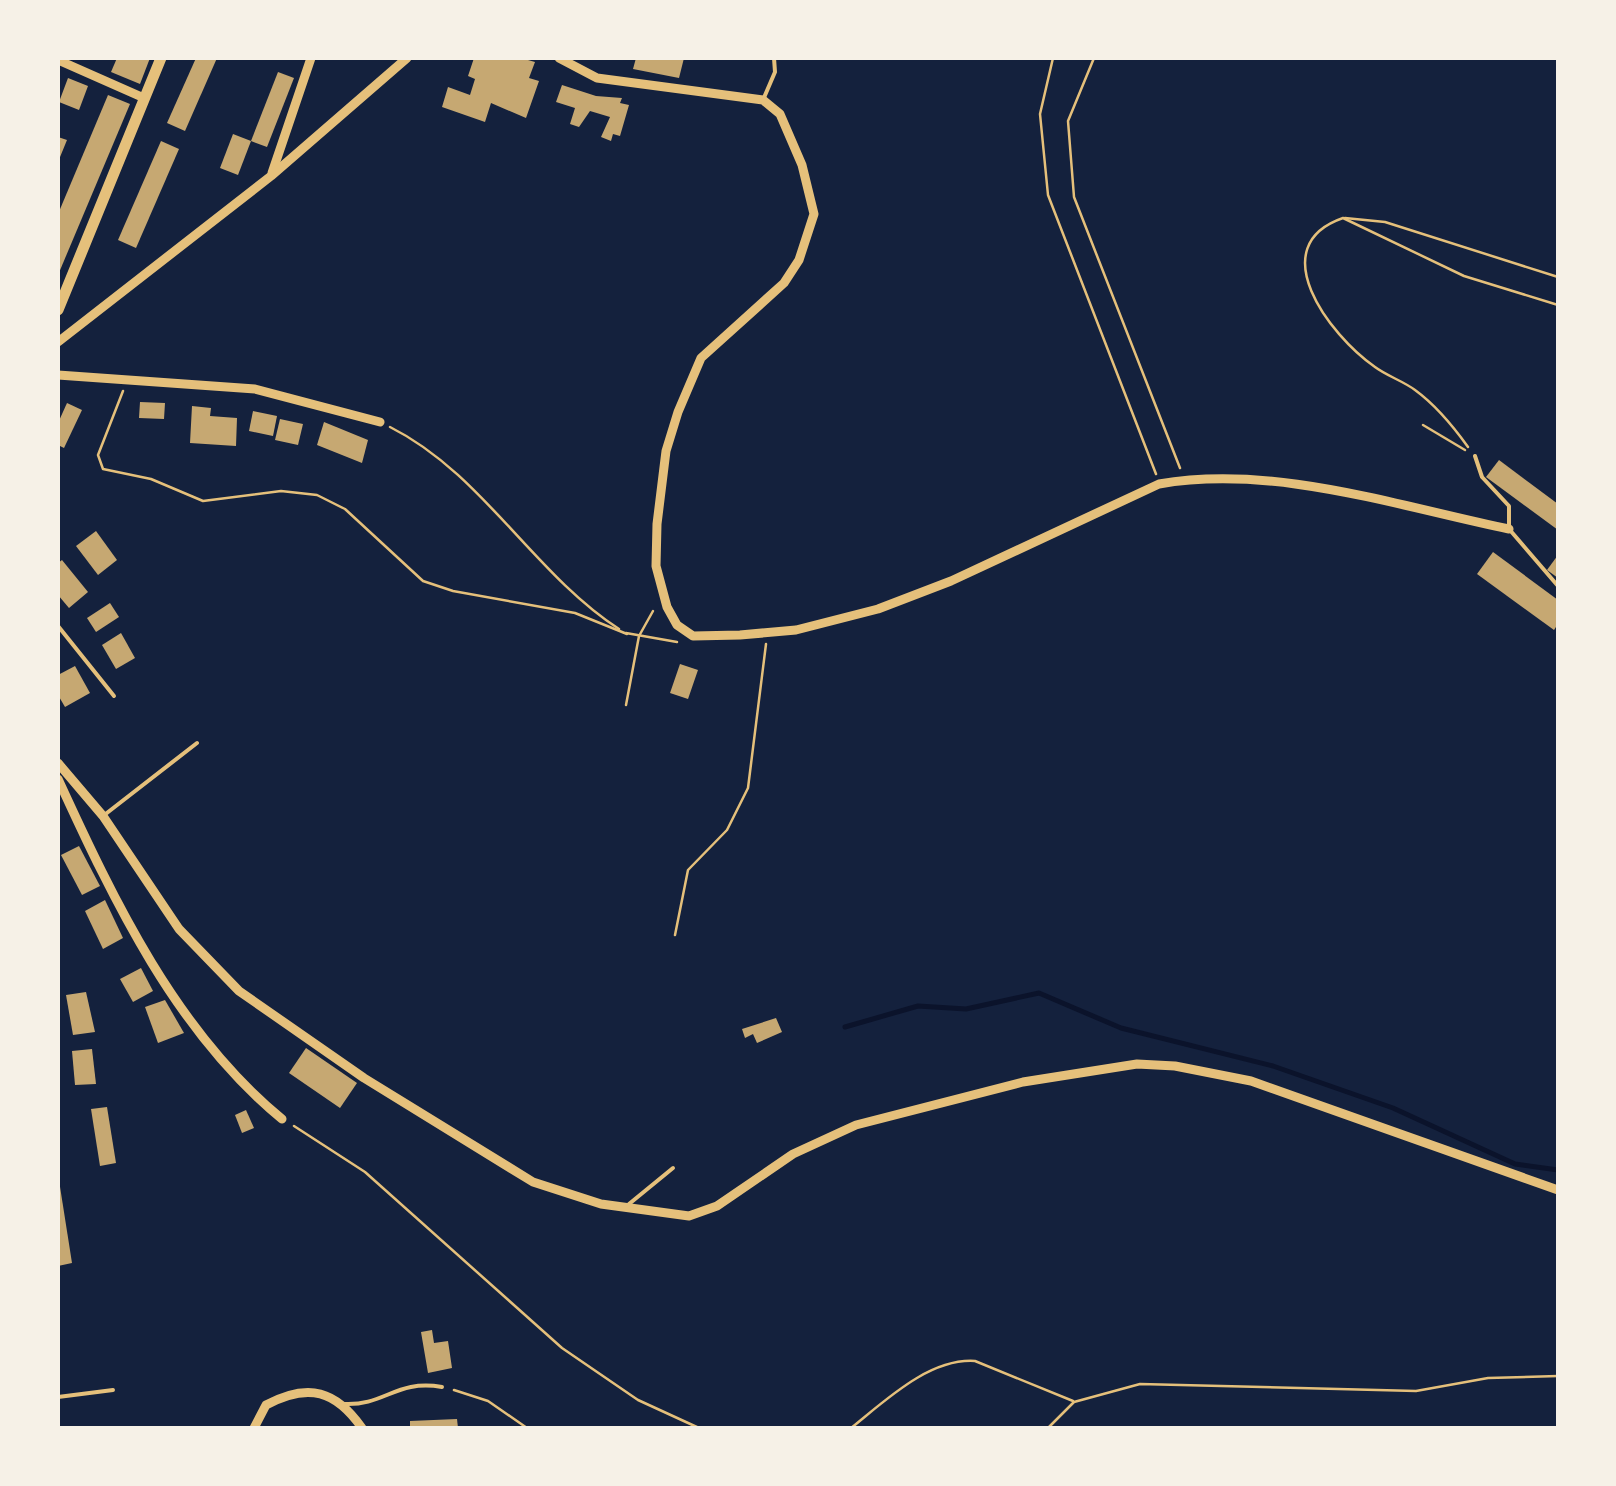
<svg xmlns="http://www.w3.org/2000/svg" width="1616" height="1486" font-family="'Exo 2',sans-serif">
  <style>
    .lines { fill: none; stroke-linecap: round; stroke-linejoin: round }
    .stream { stroke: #0b132b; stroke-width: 5 }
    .building { fill: #c6a872 }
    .path { stroke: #e5c07b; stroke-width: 2.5 }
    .service { stroke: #e5c07b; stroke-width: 4 }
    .minor { stroke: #e5c07b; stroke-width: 9 }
    .secondary { stroke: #e5c07b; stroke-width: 11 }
  </style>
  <rect width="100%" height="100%" fill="#14213d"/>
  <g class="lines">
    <!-- stream -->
    <polyline class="stream" points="845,1027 918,1006 966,1009 1039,993 1121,1028 1273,1066 1393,1108 1515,1164 1558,1170"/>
  </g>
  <!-- building -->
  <g class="building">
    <polygon points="117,58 150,58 140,84 111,72"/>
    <polygon points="196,58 217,58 185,131 167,123"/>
    <polygon points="474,58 521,58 535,62 529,78 539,81 526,118 491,103 485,122 442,107 448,87 470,95 475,79 468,76"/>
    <polygon points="636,58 684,58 679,78 633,69"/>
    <polygon points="278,72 294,78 267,147 251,141"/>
    <polygon points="68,78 88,86 79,110 59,102"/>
    <polygon points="562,85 596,96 622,98 620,103 629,105 620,136 613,134 611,141 601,137 610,117 590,111 579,127 570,124 575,108 556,102"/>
    <polygon points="108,95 130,104 58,275 58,214"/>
    <polygon points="233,134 251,141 238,175 220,168"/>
    <polygon points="58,137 67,140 58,162"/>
    <polygon points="161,141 179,149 136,248 118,240"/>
    <polygon points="140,402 165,403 164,419 139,418"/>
    <polygon points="67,403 82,410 64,448 58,445 58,423"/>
    <polygon points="192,406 211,408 210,416 237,418 236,446 190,443"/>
    <polygon points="253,411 277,416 273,436 249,431"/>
    <polygon points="280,419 303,424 298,445 275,440"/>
    <polygon points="324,422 368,440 362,463 317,445"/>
    <polygon points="1499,460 1558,504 1558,530 1486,477"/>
    <polygon points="96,531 117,560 98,575 76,546"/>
    <polygon points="1493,552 1558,600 1558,624 1554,630 1477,574"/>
    <polygon points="1558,555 1558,578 1547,570"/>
    <polygon points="62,560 88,592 69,608 58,595 58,563"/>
    <polygon points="110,603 119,617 96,632 87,618"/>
    <polygon points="121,633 135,658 116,669 102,645"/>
    <polygon points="680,664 698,670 688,699 670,693"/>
    <polygon points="75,666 90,693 65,707 58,695 58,675"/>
    <polygon points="79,846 100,886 82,895 61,855"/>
    <polygon points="105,900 123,938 103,949 85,911"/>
    <polygon points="141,968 153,991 133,1002 120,979"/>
    <polygon points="86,992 95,1032 73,1035 66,995"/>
    <polygon points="165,1000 184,1033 158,1043 145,1007"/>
    <polygon points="776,1018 782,1032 757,1043 753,1034 745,1038 742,1029"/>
    <polygon points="306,1048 357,1083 340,1108 289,1073"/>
    <polygon points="92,1049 96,1084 75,1085 72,1051"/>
    <polygon points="107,1107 116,1163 100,1166 91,1109"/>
    <polygon points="246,1110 254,1128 242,1133 235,1115"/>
    <polygon points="58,1174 72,1263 58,1266"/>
    <polygon points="432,1330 434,1343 448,1341 452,1368 428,1373 421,1332"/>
    <polygon points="457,1419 458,1428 410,1428 410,1421"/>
  </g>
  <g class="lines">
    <!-- path -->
    <g class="path">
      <polyline points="1053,58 1040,114 1048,195 1156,474"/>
      <polyline points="1094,58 1068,121 1074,197 1180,468"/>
      <polyline points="1345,218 1385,222 1558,277"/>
      <polyline points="123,391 98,455 103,469 151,479 203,501 281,491 317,495 345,509 423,581 453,591 575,613 627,634"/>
      <polyline points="1423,425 1465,450"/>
      <path d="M390,427C482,473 534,574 619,629"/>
      <path d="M1468,447C1453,426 1437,406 1415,390C1403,381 1387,376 1375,367C1329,335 1262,246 1343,218L1464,276L1558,305"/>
      <polyline points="626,633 677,642"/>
      <polyline points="626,705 639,636 653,611"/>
      <polyline points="675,935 688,870 727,830 748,788 766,644"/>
      <polyline points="294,1126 365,1172 562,1348 638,1400 699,1428"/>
      <polyline points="454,1390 488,1401 527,1428"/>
      <path d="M851,1428C885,1401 929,1358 975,1361L1073,1401"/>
      <polyline points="1048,1428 1074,1402 1140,1384 1416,1391 1488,1378 1558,1376"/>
    </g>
    <!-- service -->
    <g class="service">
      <polyline points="763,100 775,72 774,58"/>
      <polyline points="1475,456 1482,477 1509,506 1509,529 1558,586"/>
      <polyline points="58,626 114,696"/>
      <polyline points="103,816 197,743"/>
      <polyline points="629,1204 673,1168"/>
      <polyline points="58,1397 113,1390"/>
      <path d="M344,1404C385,1406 396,1379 442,1387"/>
    </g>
    <!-- minor -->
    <g class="minor">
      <path d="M559,58L597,78L763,100L780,114L802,165L814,214L799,260L784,283L701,358L678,412L666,451L657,524L656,566L667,607L677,625L693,636L740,635L796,630L878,609L951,581L1159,484C1274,464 1397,506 1509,529"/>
      <polyline points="58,60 144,98"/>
      <polyline points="272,173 311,58"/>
      <polyline points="58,342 271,176 407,58"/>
      <polyline points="58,375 255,389 380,422"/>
      <polyline points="58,763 103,816 179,929 239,991 364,1078 533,1182 601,1204 689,1216 717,1206 793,1154 856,1125 1023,1082 1137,1064 1175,1066 1251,1081 1558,1190"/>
      <path d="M58,779C114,901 176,1032 282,1119"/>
      <path d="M254,1428L266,1405C309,1382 336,1391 362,1428"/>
    </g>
    <!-- secondary -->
    <polyline class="secondary" points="58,310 161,58"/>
  </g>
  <!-- border -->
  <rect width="1616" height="1486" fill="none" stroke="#f6f1e7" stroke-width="120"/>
</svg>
